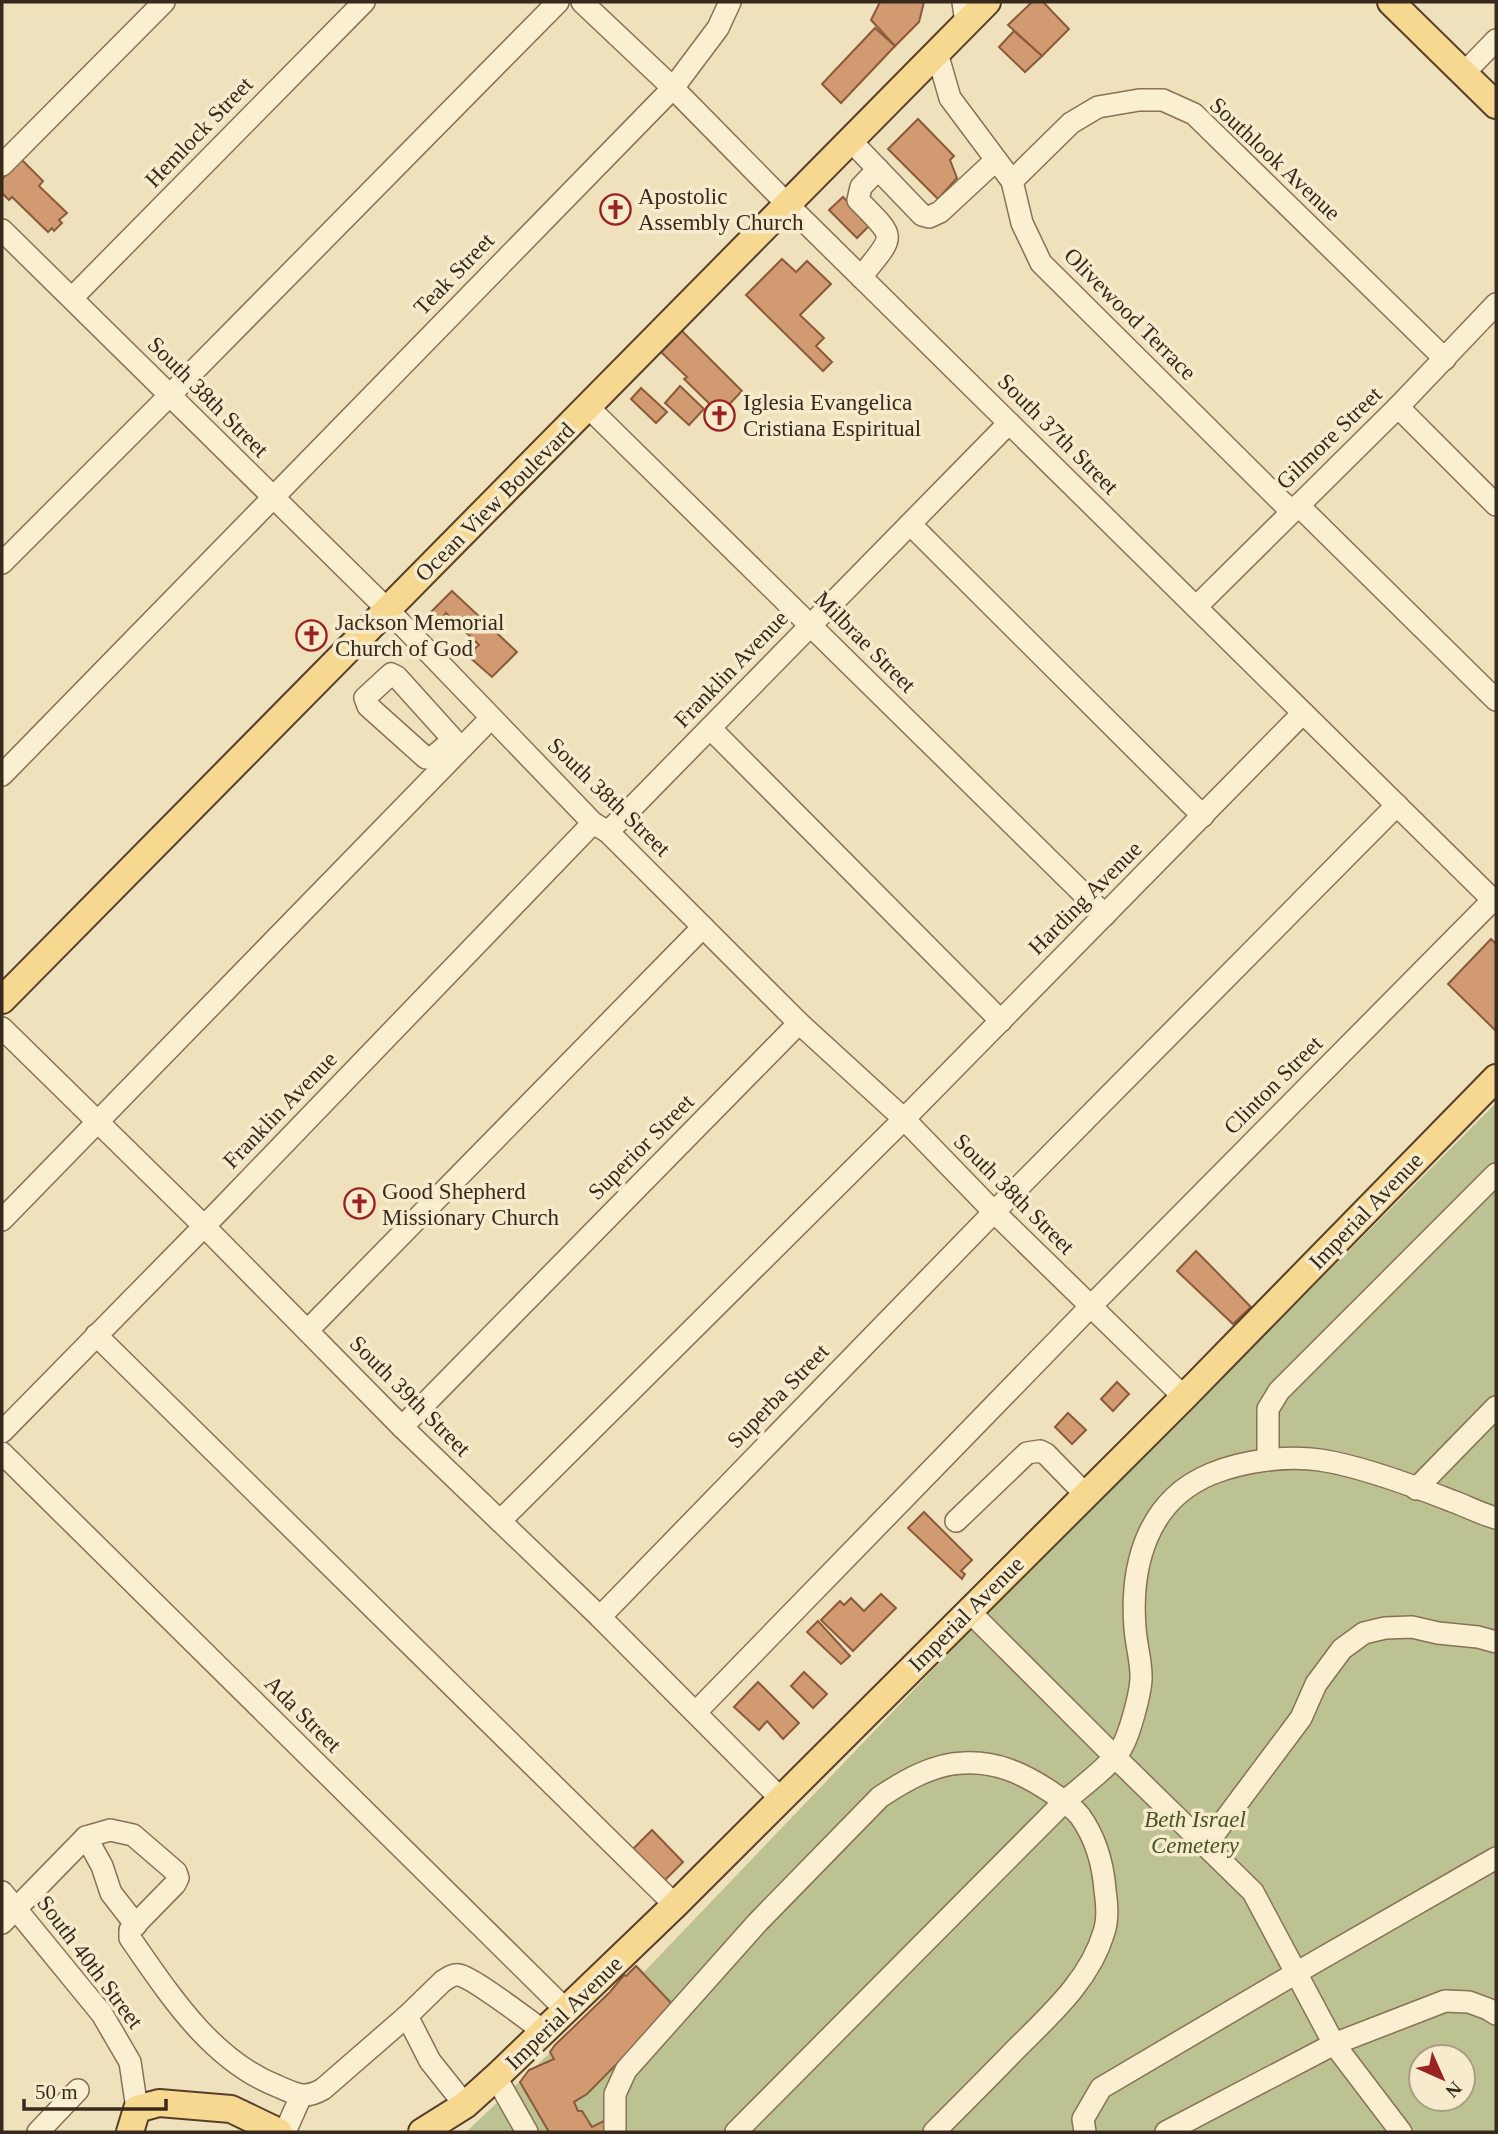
<svg xmlns="http://www.w3.org/2000/svg" width="1498" height="2134" font-family="Georgia,serif">
  <style>
    .cemetery { fill: #bcc291; fill-rule: evenodd }
    .building { fill: #d19a70; stroke: #8a5a3a; stroke-width: 2 }
    .lines { fill: none; stroke-linecap: round; stroke-linejoin: round }
    .minor-casing { stroke: #897155; stroke-width: 24 }
    .major-casing { stroke: #563f2a; stroke-width: 30 }
    .minor { stroke: #fbefd1; stroke-width: 21 }
    .major { stroke: #f7d891; stroke-width: 26 }
    .labels { text-anchor: middle; dominant-baseline: central; stroke-width: 7; stroke-linejoin: round; paint-order: stroke }
    .street-label { font-size: 23px; fill: #37291b; stroke: #f7ebcd }
    .poi-label { font-size: 23px; fill: #37291b; stroke: #f7ebcd; text-anchor: start }
    .park-label { font-size: 23px; font-style: italic; fill: #475520; stroke: #f7ebcd }
  </style>
  <rect width="100%" height="100%" fill="#f0e1bd"/>
  <!-- cemetery -->
  <path class="cemetery" d="M1496,1103V2132H466L553,2050L637,1965L644,1972L967,1634ZM1421,2057H1463V2099H1421Z"/>
  <!-- building -->
  <g class="building">
    <polygon points="880,2 924,2 919,22 895,46 871,20"/>
    <polygon points="1032,2 1043,2 1069,29 1042,56 1008,25"/>
    <polygon points="875,28 895,46 841,103 822,84"/>
    <polygon points="1014,31 1042,56 1025,72 999,47"/>
    <polygon points="918,119 954,156 950,160 957,178 938,199 888,149"/>
    <polygon points="20,158 43,181 39,186 67,213 59,220 62,223 54,231 52,228 48,232 12,197 9,200 2,193 2,179"/>
    <polygon points="843,197 870,225 857,238 829,210"/>
    <polygon points="782,259 796,272 807,261 831,284 800,315 824,338 816,346 832,362 823,371 746,295"/>
    <polygon points="682,331 742,391 720,414 684,379 687,377 661,352"/>
    <polygon points="680,386 704,409 689,425 665,403"/>
    <polygon points="641,388 667,412 656,423 631,399"/>
    <polygon points="452,591 517,652 492,677 467,655 479,645 446,613 436,626 426,617"/>
    <polygon points="1491,939 1496,944 1496,1031 1448,984"/>
    <polygon points="1196,1251 1251,1307 1233,1324 1177,1271"/>
    <polygon points="1117,1382 1129,1394 1113,1411 1101,1399"/>
    <polygon points="1068,1413 1086,1430 1072,1444 1055,1427"/>
    <polygon points="924,1512 972,1560 961,1571 965,1574 962,1579 908,1528"/>
    <polygon points="881,1594 896,1608 853,1651 821,1620 840,1601 844,1605 851,1598 864,1611"/>
    <polygon points="818,1621 850,1656 841,1664 807,1632"/>
    <polygon points="804,1672 827,1694 813,1708 791,1686"/>
    <polygon points="758,1682 799,1723 783,1739 767,1721 759,1730 734,1707"/>
    <polygon points="652,1830 683,1862 660,1885 628,1854"/>
    <polygon points="636,1966 674,2006 587,2094 574,2102 578,2111 582,2111 592,2127 606,2120 609,2132 549,2132 520,2082 529,2070 554,2059 550,2052 555,2045 610,1992 624,1975 626,1976"/>
  </g>
  <g class="lines">
    <defs>
      <g id="minor">
        <polyline points="582,2 673,88 788,205 1496,903"/>
        <polyline points="963,2 966,23"/>
        <polyline points="937,53 950,98 1012,181 1022,223 1041,263 1291,511"/>
        <polyline points="1464,73 1496,40"/>
        <polyline points="851,141 922,215 929,217 940,212 996,160"/>
        <polyline points="2,165 164,2"/>
        <polyline points="1012,181 1071,123 1098,107 1139,100 1163,100 1194,114 1445,359"/>
        <polyline points="2,230 388,610 593,823 608,832 799,1023 904,1119 994,1212 1184,1397"/>
        <path d="M861,277C896,233 897,240 858,200L861,187L878,169"/>
        <polyline points="72,298 364,2"/>
        <polyline points="588,407 1105,915"/>
        <polyline points="1398,407 1496,505"/>
        <polyline points="1298,505 1496,700"/>
        <polyline points="910,524 1203,816"/>
        <polyline points="2,563 170,395 558,2"/>
        <polyline points="1196,607 1398,407 1496,304"/>
        <polyline points="710,728 1001,1021"/>
        <polyline points="453,740 433,757 426,758 368,706 365,698 391,674 397,677 461,748"/>
        <polyline points="2,775 673,88 718,28 730,2"/>
        <polyline points="608,832 1009,423"/>
        <polyline points="2,1028 204,1226 402,1427 600,1617 781,1799"/>
        <polyline points="2,1220 491,718"/>
        <polyline points="308,1330 703,927"/>
        <polyline points="96,1335 675,1905"/>
        <polyline points="402,1427 799,1023"/>
        <polyline points="2,1432 222,1208 593,823"/>
        <polyline points="2,1453 567,2011"/>
        <polyline points="1268,1460 1268,1409 1279,1391 1496,1174"/>
        <polyline points="1416,1489 1496,1407"/>
        <polyline points="500,1521 904,1119 1303,713"/>
        <polyline points="956,1521 1027,1453 1040,1451 1046,1454 1085,1494"/>
        <polyline points="969,1611 1115,1757 1253,1892 1334,2044 1401,2132"/>
        <polyline points="600,1617 994,1212 1397,805"/>
        <polyline points="696,1712 1091,1306 1493,900"/>
        <polyline points="86,1837 102,1866 111,1893 136,1925"/>
        <polyline points="1206,1845 1301,1718 1316,1684 1342,1649 1364,1633 1385,1628 1412,1627 1438,1633 1478,1637 1496,1642"/>
        <polyline points="2,1892 102,2014 130,2062 137,2109"/>
        <path d="M2,1923L86,1837L110,1830L133,1835L176,1872L178,1878L175,1884L130,1930V1938C169,1994 211,2060 277,2086C296,2094 304,2100 323,2089L407,2016"/>
        <polyline points="496,2077 527,2132"/>
        <path d="M465,2105L430,2061L407,2016L443,1981C448,1978 453,1974 459,1975C474,1978 529,2021 545,2032"/>
        <polyline points="38,2132 78,2090"/>
        <polyline points="285,2132 301,2096"/>
        <path d="M615,2132V2094L626,2070L758,1922L880,1797C904,1781 933,1764 963,1763C997,1761 1024,1774 1051,1792C1061,1799 1072,1806 1080,1816C1095,1837 1103,1864 1105,1890C1107,1903 1108,1920 1104,1932C1090,1980 1050,2015 1016,2049C989,2077 961,2105 934,2132"/>
        <path d="M736,2132L1065,1801C1081,1787 1113,1764 1122,1747C1130,1733 1140,1695 1141,1680C1142,1663 1136,1645 1135,1628C1130,1564 1148,1500 1211,1474C1242,1461 1287,1455 1320,1460C1360,1466 1414,1486 1452,1501C1466,1506 1481,1514 1496,1518"/>
        <polyline points="1085,2132 1083,2119 1101,2088 1296,1973 1496,1858"/>
        <polyline points="1166,2132 1334,2044 1445,2001 1469,2002 1488,2009 1496,2014"/>
      </g>
      <g id="major">
        <polyline points="1391,2 1496,105"/>
        <polyline points="2,1000 987,2"/>
        <polyline points="130,2132 137,2109 159,2103 231,2109 279,2132"/>
        <polyline points="422,2132 465,2105 496,2077 675,1905 1184,1397 1496,1078"/>
      </g>
    </defs>
    <!-- minor casing -->
    <use href="#minor" class="minor-casing"/>
    <!-- major casing -->
    <use href="#major" class="major-casing"/>
    <!-- minor -->
    <use href="#minor" class="minor"/>
    <!-- major -->
    <use href="#major" class="major"/>
  </g>
  <!-- icons -->
  <defs>
    <symbol id="church-ring" viewBox="-11 -11 22 22"><circle r="9.5" fill="#f7ebcd" stroke="#9b2222" stroke-width="1.5"/><path d="M-1.2-6h2.4v3.5h3.3v2.4h-3.3V6h-2.4V-.1h-3.3v-2.4h3.3Z" fill="#9b2222"/></symbol>
  </defs>
  <g fill-rule="evenodd">
    <use href="#church-ring" x="598" y="192" width="35" height="35"/>
    <use href="#church-ring" x="702" y="398" width="35" height="35"/>
    <use href="#church-ring" x="294" y="618" width="35" height="35"/>
    <use href="#church-ring" x="342" y="1186" width="35" height="35"/>
  </g>
  <g class="labels">
    <!-- street labels -->
    <g class="street-label">
      <text transform="translate(199 132) rotate(-46)">Hemlock Street</text>
      <text transform="translate(1275 159) rotate(43)">Southlook Avenue</text>
      <text transform="translate(454 274) rotate(-46)">Teak Street</text>
      <text transform="translate(1130 314) rotate(45)">Olivewood Terrace</text>
      <text transform="translate(208 397) rotate(45)">South 38th Street</text>
      <text transform="translate(1058 434) rotate(45)">South 37th Street</text>
      <text transform="translate(1329 438) rotate(-44)">Gilmore Street</text>
      <text transform="translate(495 502) rotate(-45)">Ocean View Boulevard</text>
      <text transform="translate(865 642) rotate(45)">Milbrae Street</text>
      <text transform="translate(731 669) rotate(-46)">Franklin Avenue</text>
      <text transform="translate(609 797) rotate(44)">South 38th Street</text>
      <text transform="translate(1085 898) rotate(-45)">Harding Avenue</text>
      <text transform="translate(1273 1085) rotate(-45)">Clinton Street</text>
      <text transform="translate(280 1110) rotate(-46)">Franklin Avenue</text>
      <text transform="translate(641 1147) rotate(-45)">Superior Street</text>
      <text transform="translate(1014 1194) rotate(45)">South 38th Street</text>
      <text transform="translate(1366 1211) rotate(-46)">Imperial Avenue</text>
      <text transform="translate(410 1396) rotate(45)">South 39th Street</text>
      <text transform="translate(778 1396) rotate(-46)">Superba Street</text>
      <text transform="translate(966 1614) rotate(-45)">Imperial Avenue</text>
      <text transform="translate(303 1714) rotate(45)">Ada Street</text>
      <text transform="translate(90 1962) rotate(53)">South 40th Street</text>
      <text transform="translate(564 2013) rotate(-44)">Imperial Avenue</text>
    </g>
    <!-- poi labels -->
    <g class="poi-label">
      <text x="638" y="196">Apostolic<tspan x="638" dy="26">Assembly Church</tspan></text>
      <text x="743" y="402">Iglesia Evangelica<tspan x="743" dy="26">Cristiana Espiritual</tspan></text>
      <text x="335" y="622">Jackson Memorial<tspan x="335" dy="26">Church of God</tspan></text>
      <text x="382" y="1191">Good Shepherd<tspan x="382" dy="26">Missionary Church</tspan></text>
    </g>
    <!-- park labels -->
    <g class="park-label">
      <text x="1195" y="1819">Beth Israel<tspan x="1195" dy="26">Cemetery</tspan></text>
    </g>
  </g>
  <!-- border -->
  <rect width="1498" height="2134" fill="none" stroke="#37291b" stroke-width="7"/>
  <!-- north arrow -->
  <g transform="translate(1442 2078) rotate(135)"><circle r="33" fill="#f7ebcd" stroke="#aa9d86" stroke-width="2"/>
  <path d="M0-5L12 26L0 18L-12 26Z" fill="#9b2222"/>
  <text y="-10" font-size="19" font-weight="bold" text-anchor="middle" fill="#37291b">N</text>
  </g>
  <!-- scale -->
  <path d="M24 2099v10h142v-10" fill="none" stroke="#37291b" stroke-width="3.5"/>
  <text x="35" y="2099" font-size="21" fill="#37291b" stroke="#f7ebcd" stroke-width="5" paint-order="stroke">50 m</text>
</svg>
